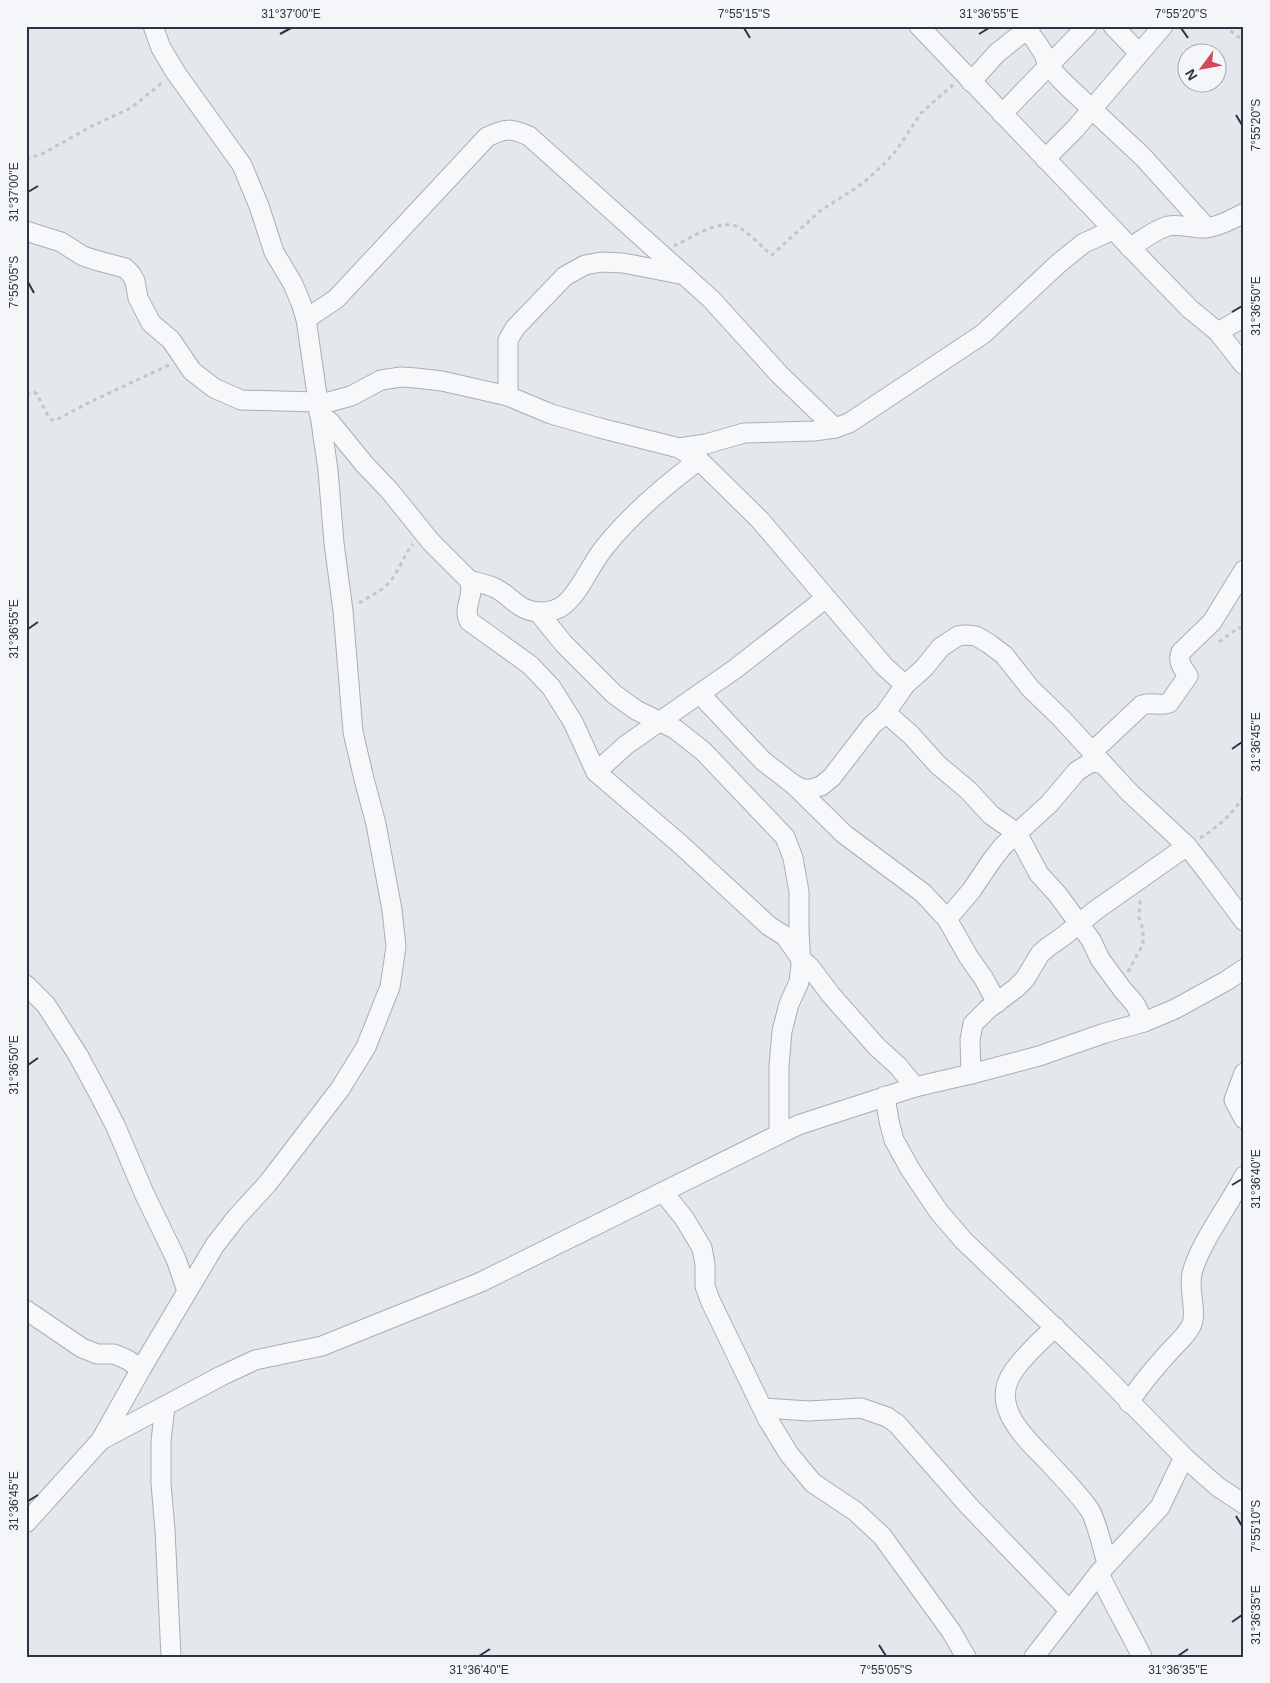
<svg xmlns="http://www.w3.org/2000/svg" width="1270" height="1683" font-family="Helvetica,sans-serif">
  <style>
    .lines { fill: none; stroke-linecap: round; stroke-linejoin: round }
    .minor-casing { stroke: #a9aeb7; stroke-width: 21 }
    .path { stroke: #c2c5cb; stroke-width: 3; stroke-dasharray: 4 4; stroke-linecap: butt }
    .minor { stroke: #f7f8fa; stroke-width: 19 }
    .ticks { fill: none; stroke: #2b3445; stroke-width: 2 }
    .neatline { fill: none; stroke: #2b3445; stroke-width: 2 }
    .ticks-label { font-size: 12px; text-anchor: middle; fill: #2b3445 }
  </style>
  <rect width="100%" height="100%" fill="#e4e7ec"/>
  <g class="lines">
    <defs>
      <g id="minor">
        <polyline points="919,26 1150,268 1190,309 1218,332 1244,365"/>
        <polyline points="1113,26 1139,53"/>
        <polyline points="1026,30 1035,40 1044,54 1048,66 1064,83 1143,157 1207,228"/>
        <polyline points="971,82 997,53 1031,26"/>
        <polyline points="1002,114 1087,26"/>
        <polyline points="1045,159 1075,129 1163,26"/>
        <polyline points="26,231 61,242 83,256 95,260 125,268 131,274 135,281 138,298 151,323 171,340 192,371 214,388 241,400 317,402"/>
        <path d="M1130,248C1142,240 1154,230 1168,226C1178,224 1189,227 1199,228C1214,229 1231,220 1244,213"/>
        <path d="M306,319L336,299L487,137C506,128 510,128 529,136L711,299L779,374L835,428"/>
        <polyline points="1218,332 1244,317"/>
        <polyline points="508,396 508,340 515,328 565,276 585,265 601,262 623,263 685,275"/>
        <polyline points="318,405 351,396 381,380 401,377 416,378 442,381 508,396 551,414 600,428 679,448 702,463 760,520 884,666 905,685"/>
        <path d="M319,413L330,422L365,465L389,490L431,542L469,580C476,595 462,607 469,621L530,665L551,687L573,722L596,772L680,844L769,926L785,936L801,959L810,967L831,995L877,1047L898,1066L915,1087"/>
        <polyline points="679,448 706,444 744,433 814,431 835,428 849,423 983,334 1059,263 1084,243 1113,230"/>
        <path d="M469,580C478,583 487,584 495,588C512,596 518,612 541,612C549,612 558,610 565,604C582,589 590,565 604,548C631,514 664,486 699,460"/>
        <polyline points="538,612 564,644 614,694 636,710 675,729 703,751 785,837 793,858 799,892 799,931 801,965 799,982 789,1004 782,1031 779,1066 779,1134"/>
        <polyline points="700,694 763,761 793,784 802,789 811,789 821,786 832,777 872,725 884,715 905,685 924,668 941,647 958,636 965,635 976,636 988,643 1004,655 1030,688 1061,718 1129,792 1187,846 1209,874 1244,921"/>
        <polyline points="886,713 911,735 938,765 968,790 991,815 1017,833 1039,874 1058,895 1091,940 1100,959 1122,989 1135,1004 1144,1022"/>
        <path d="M1092,752L1142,705C1151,701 1160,707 1169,703L1188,676C1183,668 1177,662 1181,652L1212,622L1244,570"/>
        <polyline points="596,772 626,745 735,669 826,598"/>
        <polyline points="793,784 844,834 923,893 936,907 947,919 968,956 984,979 997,1003"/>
        <polyline points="947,919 971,891 992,860 1003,846 1049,804 1077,771 1090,763 1094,762 1103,764"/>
        <polyline points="26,985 46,1005 78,1055 99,1094 116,1127 144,1193 176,1259 187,1291"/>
        <polyline points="1244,1073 1234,1100 1244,1119"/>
        <polyline points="971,1074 970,1040 973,1024 988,1009 1016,988 1025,979 1040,954 1048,947 1065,935 1096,910 1187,846"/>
        <polyline points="885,1096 889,1121 894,1140 910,1169 939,1212 964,1241 1095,1366 1184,1457 1218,1487 1244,1504"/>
        <polyline points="663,1192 684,1218 702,1248 705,1264 705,1286 710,1300 767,1418 789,1454 813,1483 855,1511 882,1536 951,1631 966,1657"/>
        <polyline points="26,1310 82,1348 97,1354 114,1354 128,1360 141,1369"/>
        <path d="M1055,1327C1041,1341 1024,1355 1013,1372C988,1408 1029,1441 1051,1465C1064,1479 1078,1493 1089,1509C1096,1518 1103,1550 1107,1563"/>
        <path d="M1129,1403C1140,1384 1155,1368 1169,1352C1177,1343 1186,1336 1191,1326C1198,1314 1188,1290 1192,1273C1201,1241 1228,1207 1244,1176"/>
        <polyline points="165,1406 161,1441 161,1483 165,1530 171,1657"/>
        <polyline points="763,1408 809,1411 861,1408 887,1417 897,1424 968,1505 1069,1610"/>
        <polyline points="101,1440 221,1376 255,1360 322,1346 481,1282 798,1125 915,1087 971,1074 1039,1056 1105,1033 1144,1022 1175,1009 1226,981 1244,969"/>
        <polyline points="26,1523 101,1440 141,1369 215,1245 236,1218 268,1183 340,1089 366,1047 390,987 396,947 392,910 376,824 364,779 353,732 343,611 334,543 328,470 306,319 301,303 293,284 274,252 259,206 242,165 176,73 161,48 153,26"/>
        <path d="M1099,1573C1112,1602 1128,1628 1142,1657"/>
        <polyline points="1034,1657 1099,1573 1160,1507 1184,1457"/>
      </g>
    </defs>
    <!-- minor casing -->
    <use href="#minor" class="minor-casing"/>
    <!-- path -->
    <g class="path">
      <polyline points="1224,26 1244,41"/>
      <polyline points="26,159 42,154 92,126 131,108 163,82"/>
      <path d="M674,246C691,238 716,220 736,226C744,228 764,249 772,255L820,211L862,184L883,165L896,151L921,113L953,85"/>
      <polyline points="26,394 34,392 37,394 49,418 52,420 56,420 90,402 169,365"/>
      <path d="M359,603C371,596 384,590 392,579C400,568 404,555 413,544"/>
      <polyline points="1219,642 1238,628 1244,627"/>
      <path d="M1200,838C1218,827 1234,813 1244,795"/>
      <polyline points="1128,972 1143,944 1143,929 1139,918 1140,898"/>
    </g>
    <!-- minor -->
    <use href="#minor" class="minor"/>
  </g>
  <!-- ticks -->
  <path class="ticks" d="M744,28L750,38M1181,28L1188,38M280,34L291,28M979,34L989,28M1236,115L1242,125M28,192L38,186M28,282L34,293M1232,312L1242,306M28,629L38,622M1232,749L1242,742M28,1065L38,1058M1232,1185L1242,1179M28,1501L38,1495M1236,1516L1242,1526M1232,1622L1242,1615M879,1645L886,1656M479,1656L490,1649M1178,1656L1188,1649"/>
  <!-- border -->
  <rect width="1270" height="1683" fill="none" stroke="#f4f6f9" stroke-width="55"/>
  <!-- north arrow -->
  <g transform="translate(1202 68) rotate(238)"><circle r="24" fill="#f4f6f9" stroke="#a4a8b1"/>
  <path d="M0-4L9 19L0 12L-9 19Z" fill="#d1495b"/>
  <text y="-8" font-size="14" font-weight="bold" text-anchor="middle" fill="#2b3445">N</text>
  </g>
  <rect x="28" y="28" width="1214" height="1628" class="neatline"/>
  <g class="ticks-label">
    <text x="291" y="18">31°37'00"E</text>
    <text x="744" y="18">7°55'15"S</text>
    <text x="989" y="18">31°36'55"E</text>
    <text x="1181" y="18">7°55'20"S</text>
    <text transform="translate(1256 125) rotate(-90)" y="4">7°55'20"S</text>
    <text transform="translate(14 192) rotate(-90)" y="4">31°37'00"E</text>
    <text transform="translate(14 282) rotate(-90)" y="4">7°55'05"S</text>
    <text transform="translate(1256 306) rotate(-90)" y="4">31°36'50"E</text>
    <text transform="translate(14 629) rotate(-90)" y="4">31°36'55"E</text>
    <text transform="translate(1256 742) rotate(-90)" y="4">31°36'45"E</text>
    <text transform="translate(14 1065) rotate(-90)" y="4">31°36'50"E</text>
    <text transform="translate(1256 1179) rotate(-90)" y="4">31°36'40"E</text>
    <text transform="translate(14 1501) rotate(-90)" y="4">31°36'45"E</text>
    <text transform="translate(1256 1526) rotate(-90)" y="4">7°55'10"S</text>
    <text transform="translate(1256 1615) rotate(-90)" y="4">31°36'35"E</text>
    <text x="479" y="1674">31°36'40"E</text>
    <text x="886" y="1674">7°55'05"S</text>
    <text x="1178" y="1674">31°36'35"E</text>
  </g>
</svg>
